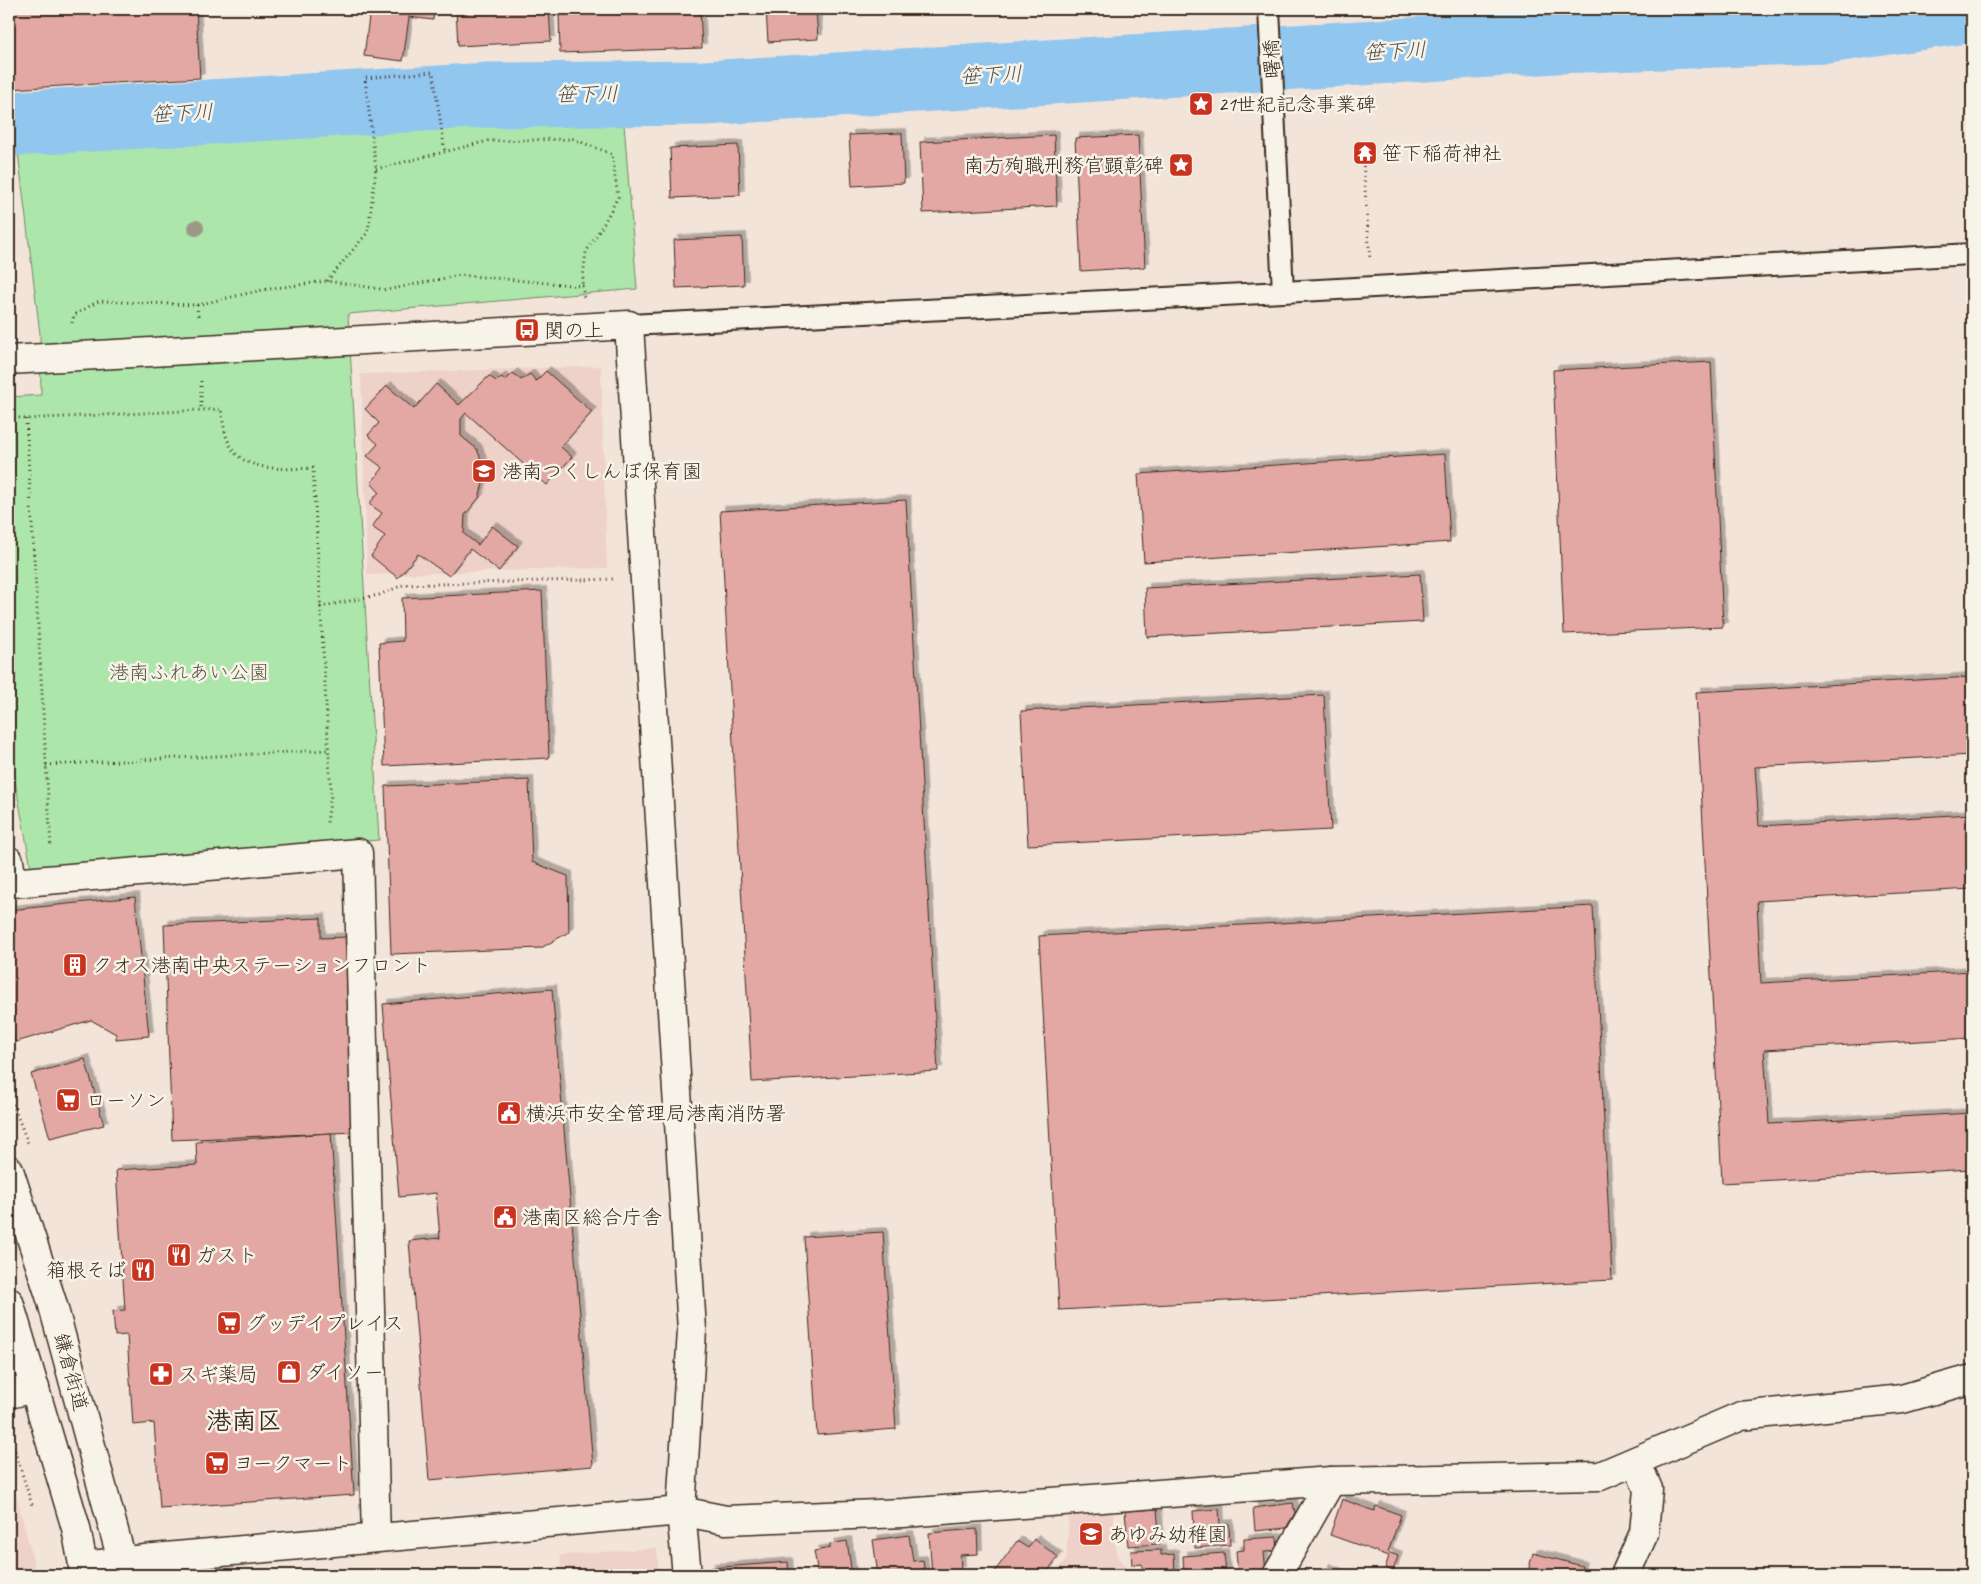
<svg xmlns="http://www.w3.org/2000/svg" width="1981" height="1584" font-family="Caveat,'Klee One',sans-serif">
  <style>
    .built { fill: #eed2ca }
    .green { fill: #ace6aa; stroke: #748864 }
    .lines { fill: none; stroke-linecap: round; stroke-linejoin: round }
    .river { stroke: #91c6ef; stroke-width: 65 }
    .building { fill: #e3a8a3; stroke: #3b2a1e; filter: url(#shadow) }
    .service-casing { stroke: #3b2a1e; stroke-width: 24 }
    .minor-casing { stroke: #3b2a1e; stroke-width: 31 }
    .tertiary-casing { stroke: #3b2a1e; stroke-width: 31 }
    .primary-casing { stroke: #3b2a1e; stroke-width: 31 }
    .path { stroke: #3b2a1e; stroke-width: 3; stroke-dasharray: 1 4; stroke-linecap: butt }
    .service { stroke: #f7f3e8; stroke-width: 20 }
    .minor { stroke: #f7f3e8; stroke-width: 28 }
    .tertiary { stroke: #f7f3e8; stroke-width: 28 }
    .primary { stroke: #f7f3e8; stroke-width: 28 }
    .tree { fill: #9d9886 }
    .labels { text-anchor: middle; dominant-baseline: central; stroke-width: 5; stroke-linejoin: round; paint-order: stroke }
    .street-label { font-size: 20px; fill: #3b2a1e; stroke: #f7f3e8 }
    .poi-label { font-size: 20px; fill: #3b2a1e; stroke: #f7f3e8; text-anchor: start }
    .park-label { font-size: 20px; fill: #575941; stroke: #f7f3e8 }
    .water-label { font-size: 21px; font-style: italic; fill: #505152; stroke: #f7f3e8 }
    .district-label { font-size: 25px; font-weight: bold; fill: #3b2a1e; stroke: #f7f3e8 }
  </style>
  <defs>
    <filter id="shadow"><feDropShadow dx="4.5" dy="-4.5" stdDeviation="0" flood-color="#0004"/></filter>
  </defs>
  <rect width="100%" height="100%" fill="#f3e4da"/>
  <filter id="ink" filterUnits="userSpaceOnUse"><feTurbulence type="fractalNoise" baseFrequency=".02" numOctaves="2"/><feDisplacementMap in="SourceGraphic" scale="10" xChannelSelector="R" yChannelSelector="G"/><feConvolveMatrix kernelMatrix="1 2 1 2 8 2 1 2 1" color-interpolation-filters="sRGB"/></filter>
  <g filter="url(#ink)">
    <!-- built -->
    <g class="built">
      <polygon points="601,366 607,568 367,575 361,374"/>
      <polygon points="9,1467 37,1575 9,1575"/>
      <polygon points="1113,1511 1117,1556 1131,1575 1052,1575 1066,1560 1069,1513"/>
      <polygon points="657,1548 659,1575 562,1575 560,1555"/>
    </g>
    <!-- green -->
    <polygon class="green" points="623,111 637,289 348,314 379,840 31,867 9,749 9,397 41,395 40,334 17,144"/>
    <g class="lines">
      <!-- river -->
      <polyline class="river" points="9,124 489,95 705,93 1556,41 1826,31 1972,10"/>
    </g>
    <!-- building -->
    <g class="building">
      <polygon points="9,9 196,9 200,78 9,89"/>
      <polygon points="370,9 434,9 433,20 409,17 403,61 364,56"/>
      <polygon points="456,9 549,9 551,41 458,46"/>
      <polygon points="587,9 700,9 702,48 560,53 559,15 587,14"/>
      <polygon points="766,9 816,9 818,39 768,42"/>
      <polygon points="902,133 904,183 852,186 849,135"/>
      <polygon points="1054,135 1057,206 923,213 920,142"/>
      <polygon points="1138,135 1145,267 1081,271 1075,138"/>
      <polygon points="738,145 740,195 672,198 670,148"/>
      <polygon points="742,237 744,285 676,288 674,240"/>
      <polygon points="1711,362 1723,627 1564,634 1553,370"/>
      <polygon points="546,371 592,412 561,447 572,457 547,485 466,413 461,419 461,436 477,449 486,472 479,498 465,515 464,534 478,545 492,526 518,546 499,571 470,549 449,576 418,554 398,578 371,556 385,536 372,527 382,513 369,504 379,492 371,483 383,468 367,456 378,444 368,435 379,423 365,409 387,386 414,409 436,384 459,405 489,376 496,381 502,377 505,381 513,373 521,380 530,374 536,381"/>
      <polygon points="1445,454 1450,542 1144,562 1138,474"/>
      <polygon points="906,500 938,1071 752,1082 720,511"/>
      <polygon points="1420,574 1423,622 1147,637 1145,588"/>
      <polygon points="542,591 549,758 384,766 379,643 403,641 402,598"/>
      <polygon points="1972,677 1972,755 1755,767 1759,826 1972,814 1972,889 1757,901 1761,983 1972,971 1972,1038 1764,1050 1769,1124 1972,1113 1972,1169 1722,1183 1696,692"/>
      <polygon points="1324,695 1331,830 1028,845 1021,711"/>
      <polygon points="529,780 532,862 568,876 569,932 541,948 391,954 385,786"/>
      <polygon points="135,897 149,1036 116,1039 116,1034 91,1020 16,1042 9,1032 9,910"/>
      <polygon points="1593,906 1612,1280 1059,1310 1039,936"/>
      <polygon points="321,918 321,938 347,937 355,1132 172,1140 164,925"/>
      <polygon points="552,989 593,1466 429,1480 409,1241 440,1238 436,1193 399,1197 383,1004"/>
      <polygon points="85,1059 104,1125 50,1138 31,1074"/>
      <polygon points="331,1133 354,1495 160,1508 154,1423 133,1425 127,1335 115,1336 113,1311 125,1310 116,1170 197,1165 196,1142"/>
      <polygon points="883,1232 896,1429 817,1435 804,1237"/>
      <polygon points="1342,1499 1374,1511 1376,1506 1401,1515 1388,1552 1398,1556 1393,1571 1385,1568 1389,1556 1330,1535"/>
      <polygon points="1293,1503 1295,1513 1286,1528 1255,1531 1253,1508"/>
      <polygon points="1157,1509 1160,1544 1128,1546 1125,1511"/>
      <polygon points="1219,1509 1220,1525 1229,1524 1230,1545 1195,1548 1193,1511"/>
      <polygon points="977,1529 978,1554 960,1555 961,1570 955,1570 955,1575 932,1575 929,1533"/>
      <polygon points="909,1535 913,1561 923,1560 925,1575 878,1575 873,1540"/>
      <polygon points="1277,1537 1278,1551 1264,1552 1266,1573 1238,1575 1236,1551 1244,1550 1244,1539"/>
      <polygon points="1034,1539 1058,1557 1045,1575 992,1575 1017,1541 1028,1548"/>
      <polygon points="847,1541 852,1575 811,1575 818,1574 814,1551 830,1548 830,1544"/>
      <polygon points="1161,1550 1161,1555 1174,1554 1175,1575 1143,1575 1142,1564 1132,1565 1131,1551"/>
      <polygon points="1224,1553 1226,1573 1219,1573 1220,1575 1184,1575 1183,1556"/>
      <polygon points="1533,1553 1582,1566 1580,1575 1527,1575"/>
      <polygon points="788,1562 789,1575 710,1575 710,1568"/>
      <polygon points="1325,1568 1342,1575 1322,1575"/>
    </g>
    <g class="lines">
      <defs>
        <g id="service">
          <polyline points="1269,9 1283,292 1972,254"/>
          <polyline points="629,325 1283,292"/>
        </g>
        <g id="minor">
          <polyline points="9,861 12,883 358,853 376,1538"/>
          <polyline points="9,1394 35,1388"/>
          <polyline points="687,1575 681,1511 726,1520 903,1513 1331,1481 1600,1476 1741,1416 1902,1399 1972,1379"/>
          <polyline points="1277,1575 1331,1481"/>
          <polyline points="1625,1575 1644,1533 1648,1489 1636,1461"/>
        </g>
        <polyline id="tertiary" points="9,360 629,325 692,1330 681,1511 154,1558 83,1566"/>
        <g id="primary">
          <polyline points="9,1170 52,1302 126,1575"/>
          <polyline points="9,1302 76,1528 85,1575"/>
        </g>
      </defs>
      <!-- service casing -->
      <use href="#service" class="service-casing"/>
      <!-- minor casing -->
      <use href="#minor" class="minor-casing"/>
      <!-- tertiary casing -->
      <use href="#tertiary" class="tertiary-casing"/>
      <!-- primary casing -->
      <use href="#primary" class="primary-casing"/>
      <!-- path -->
      <g class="path">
        <polyline points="1363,161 1370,260"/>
        <polyline points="376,169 488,141 573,139 612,154 618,197 603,225 586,252 582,286"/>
        <polyline points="327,281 368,232 376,169 365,78 433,72 445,152"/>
        <polyline points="197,305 198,317"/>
        <polyline points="72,323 74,315 99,301 197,305 262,290 327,281 387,290 460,275 582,286 584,297"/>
        <polyline points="201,381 201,410"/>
        <path d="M9,416L26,419L221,409C223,420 224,433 229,443C241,473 287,469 313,468L331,795L327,823"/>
        <polyline points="26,419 51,848"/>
        <polyline points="320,607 379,595 403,585 614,579"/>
        <polyline points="46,765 328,750"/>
        <polyline points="9,1095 28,1143"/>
        <polyline points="9,1432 32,1505"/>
      </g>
      <!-- service -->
      <use href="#service" class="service"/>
      <!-- minor -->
      <use href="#minor" class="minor"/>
      <!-- tertiary -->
      <use href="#tertiary" class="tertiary"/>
      <!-- primary -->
      <use href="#primary" class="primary"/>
    </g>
    <!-- trees -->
    <circle class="tree" cx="196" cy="228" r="8"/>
  </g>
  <!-- icons -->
  <defs>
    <symbol id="sight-square" viewBox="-11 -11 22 22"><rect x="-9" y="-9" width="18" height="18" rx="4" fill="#c8321e" stroke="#f7f3e8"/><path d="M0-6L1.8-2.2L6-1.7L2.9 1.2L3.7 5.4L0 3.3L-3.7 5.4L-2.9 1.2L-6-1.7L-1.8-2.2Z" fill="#fff"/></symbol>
    <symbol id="temple-square" viewBox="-11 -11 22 22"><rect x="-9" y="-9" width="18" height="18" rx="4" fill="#c8321e" stroke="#f7f3e8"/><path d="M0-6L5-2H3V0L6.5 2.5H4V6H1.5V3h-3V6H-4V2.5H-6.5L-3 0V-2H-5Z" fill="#fff"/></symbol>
    <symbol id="bus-square" viewBox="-11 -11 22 22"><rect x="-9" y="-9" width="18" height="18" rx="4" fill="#c8321e" stroke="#f7f3e8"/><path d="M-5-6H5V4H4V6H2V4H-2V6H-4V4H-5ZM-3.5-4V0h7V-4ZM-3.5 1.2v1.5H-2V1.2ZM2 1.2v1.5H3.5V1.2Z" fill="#fff"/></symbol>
    <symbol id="school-square" viewBox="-11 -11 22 22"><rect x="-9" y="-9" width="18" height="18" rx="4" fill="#c8321e" stroke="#f7f3e8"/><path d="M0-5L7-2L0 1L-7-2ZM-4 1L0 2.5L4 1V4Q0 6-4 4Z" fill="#fff"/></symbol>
    <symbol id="building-square" viewBox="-11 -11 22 22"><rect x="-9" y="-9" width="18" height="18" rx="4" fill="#c8321e" stroke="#f7f3e8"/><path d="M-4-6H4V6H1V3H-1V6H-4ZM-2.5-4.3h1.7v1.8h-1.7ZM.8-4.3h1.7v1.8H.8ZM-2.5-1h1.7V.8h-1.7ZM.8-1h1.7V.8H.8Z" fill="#fff"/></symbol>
    <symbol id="supermarket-square" viewBox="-11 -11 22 22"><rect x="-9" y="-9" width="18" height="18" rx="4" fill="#c8321e" stroke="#f7f3e8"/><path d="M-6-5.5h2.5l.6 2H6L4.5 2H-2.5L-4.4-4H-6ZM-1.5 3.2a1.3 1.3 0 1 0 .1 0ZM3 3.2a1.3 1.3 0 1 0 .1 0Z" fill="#fff"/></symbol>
    <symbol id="civic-square" viewBox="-11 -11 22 22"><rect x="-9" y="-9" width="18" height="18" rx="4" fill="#c8321e" stroke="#f7f3e8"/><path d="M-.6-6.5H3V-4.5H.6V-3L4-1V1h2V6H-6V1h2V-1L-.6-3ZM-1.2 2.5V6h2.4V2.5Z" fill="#fff"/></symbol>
    <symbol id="restaurant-square" viewBox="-11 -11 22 22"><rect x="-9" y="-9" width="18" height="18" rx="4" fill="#c8321e" stroke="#f7f3e8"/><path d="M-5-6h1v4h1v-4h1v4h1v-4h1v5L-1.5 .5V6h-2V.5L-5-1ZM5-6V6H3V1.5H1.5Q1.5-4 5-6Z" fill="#fff"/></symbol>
    <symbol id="shop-square" viewBox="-11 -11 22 22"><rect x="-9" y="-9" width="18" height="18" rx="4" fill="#c8321e" stroke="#f7f3e8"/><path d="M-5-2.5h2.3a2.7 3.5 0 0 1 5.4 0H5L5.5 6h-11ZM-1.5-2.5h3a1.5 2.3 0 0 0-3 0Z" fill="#fff"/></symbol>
    <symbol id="pharmacy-square" viewBox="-11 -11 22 22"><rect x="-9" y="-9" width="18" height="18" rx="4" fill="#c8321e" stroke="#f7f3e8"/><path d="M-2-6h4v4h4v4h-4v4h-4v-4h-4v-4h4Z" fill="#fff"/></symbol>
  </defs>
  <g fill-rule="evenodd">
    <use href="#sight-square" x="1187" y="90" width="28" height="28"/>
    <use href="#temple-square" x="1351" y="139" width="28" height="28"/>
    <use href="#sight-square" x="1167" y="151" width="28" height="28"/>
    <use href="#bus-square" x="513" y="316" width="28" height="28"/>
    <use href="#school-square" x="470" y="457" width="28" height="28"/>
    <use href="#building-square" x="61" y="951" width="28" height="28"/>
    <use href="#supermarket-square" x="54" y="1086" width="28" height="28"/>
    <use href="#civic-square" x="495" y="1099" width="28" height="28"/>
    <use href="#civic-square" x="491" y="1203" width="28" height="28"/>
    <use href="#restaurant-square" x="165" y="1241" width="28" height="28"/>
    <use href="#restaurant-square" x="129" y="1256" width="28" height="28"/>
    <use href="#supermarket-square" x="215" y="1309" width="28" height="28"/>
    <use href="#shop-square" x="275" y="1358" width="28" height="28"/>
    <use href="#pharmacy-square" x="147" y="1360" width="28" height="28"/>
    <use href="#supermarket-square" x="203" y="1449" width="28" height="28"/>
    <use href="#school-square" x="1077" y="1520" width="28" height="28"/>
  </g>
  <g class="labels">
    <!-- street labels -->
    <g class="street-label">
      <text transform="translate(1272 59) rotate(-93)">曙橋</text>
      <text transform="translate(71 1372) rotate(75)">鎌倉街道</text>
    </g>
    <!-- poi labels -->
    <g class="poi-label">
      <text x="1218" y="104">21世紀記念事業碑</text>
      <text x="1382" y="153">笹下稲荷神社</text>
      <text x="1164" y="165" text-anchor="end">南方殉職刑務官顕彰碑</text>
      <text x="544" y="330">関の上</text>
      <text x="502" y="471">港南つくしんぼ保育園</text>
      <text x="92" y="965">クオス港南中央ステーションフロント</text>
      <text x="86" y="1100">ローソン</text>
      <text x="526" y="1113">横浜市安全管理局港南消防署</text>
      <text x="522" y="1217">港南区総合庁舎</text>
      <text x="196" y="1255">ガスト</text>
      <text x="126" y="1270" text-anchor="end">箱根そば</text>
      <text x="246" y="1323">グッデイプレイス</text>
      <text x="306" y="1372">ダイソー</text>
      <text x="178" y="1374">スギ薬局</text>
      <text x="234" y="1463">ヨークマート</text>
      <text x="1108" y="1534">あゆみ幼稚園</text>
    </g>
    <!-- park labels -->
    <g class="park-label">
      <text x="189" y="672">港南ふれあい公園</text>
    </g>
    <!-- water labels -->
    <g class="water-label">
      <text transform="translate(1395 51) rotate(-3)">笹下川</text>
      <text transform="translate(991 75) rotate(-3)">笹下川</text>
      <text transform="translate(587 94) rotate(-1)">笹下川</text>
      <text transform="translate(182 113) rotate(-3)">笹下川</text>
    </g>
    <!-- district labels -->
    <g class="district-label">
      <text x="244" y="1421">港南区</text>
    </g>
  </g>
  <!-- margin -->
  <rect width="1981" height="1584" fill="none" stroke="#f7f3e8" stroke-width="30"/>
  <rect x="15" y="15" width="1951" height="1554" fill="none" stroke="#3b2a1e" stroke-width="2" filter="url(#ink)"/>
</svg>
